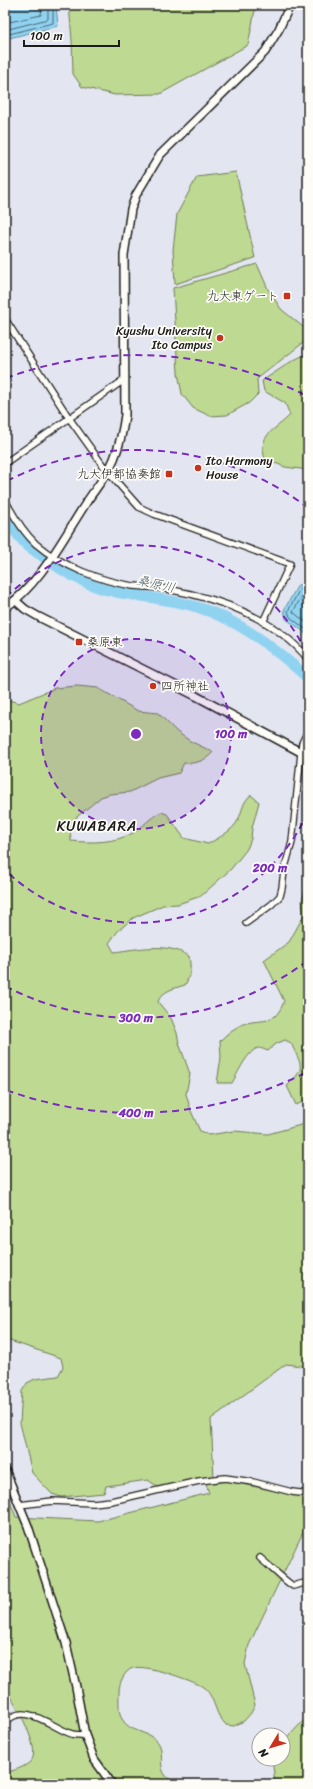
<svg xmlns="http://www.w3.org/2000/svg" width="313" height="1789" font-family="Sriracha,'Klee One',sans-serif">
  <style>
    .green { fill: #bed991; stroke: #6d7a56 }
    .water { fill: #90d3f1; stroke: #628a9c }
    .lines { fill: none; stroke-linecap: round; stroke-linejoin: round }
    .shore { stroke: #4a6571; stroke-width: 1 }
    .river { stroke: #90d3f1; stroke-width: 11 }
    .minor-casing { stroke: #1c1c1c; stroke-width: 8 }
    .tertiary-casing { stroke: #1c1c1c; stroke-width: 10 }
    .minor { stroke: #fdfcf7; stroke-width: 5.5 }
    .tertiary { stroke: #fdfcf7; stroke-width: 7 }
    .ring { fill: none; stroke: #7b2cbf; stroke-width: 2; stroke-dasharray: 7 5 }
    .poi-dot { fill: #c8321e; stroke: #fdfcf7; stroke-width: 1.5 }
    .labels { text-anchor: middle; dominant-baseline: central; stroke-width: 3.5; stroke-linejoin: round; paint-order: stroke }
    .poi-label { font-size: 12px; fill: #1c1c1c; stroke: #fdfcf7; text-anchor: end }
    .water-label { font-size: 13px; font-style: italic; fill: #455c67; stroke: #fdfcf7 }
    .quarter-label { font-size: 14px; letter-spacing: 1px; fill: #1c1c1c; stroke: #fdfcf7 }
    .centre { fill: #7b2cbf; stroke: #fdfcf7; stroke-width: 2 }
    .ring-label { font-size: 12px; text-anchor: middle; font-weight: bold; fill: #7b2cbf; stroke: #fdfcf7; stroke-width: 3.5; stroke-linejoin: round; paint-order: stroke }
  </style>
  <rect width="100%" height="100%" fill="#e3e6f1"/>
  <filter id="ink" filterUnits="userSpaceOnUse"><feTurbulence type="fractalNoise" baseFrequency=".025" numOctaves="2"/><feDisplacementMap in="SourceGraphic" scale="8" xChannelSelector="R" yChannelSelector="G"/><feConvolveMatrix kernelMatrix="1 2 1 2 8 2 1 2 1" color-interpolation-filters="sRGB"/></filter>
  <g filter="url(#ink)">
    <!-- green -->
    <g class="green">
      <polygon points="69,5 256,5 248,45 160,94 115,95 82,87 73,74 72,40"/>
      <polygon points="236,172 255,258 175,284 173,250 177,214 197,177"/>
      <polygon points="257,264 268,289 281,309 308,331 308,339 257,379 258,394 249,403 227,415 210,416 193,408 182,394 178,373 173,288"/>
      <path d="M306,354H308V470L285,467L265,459C257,434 275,431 290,415L285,403L264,391L262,381L292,361Z"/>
      <path d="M77,686L98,688L138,711L158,713L177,732L190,741L213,752C206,761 195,764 184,763L179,773L158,778L130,792L110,794L101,797L73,820L70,829L71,841C91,843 115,843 133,833C143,827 150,817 161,812L167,814L184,838L208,844C218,838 233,831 238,820C243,810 242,802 251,795L259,802L252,828L251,839L247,849L231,869L201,896L178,904L163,905L133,918L118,931L109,943L114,952C138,949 167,942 189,956C191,967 191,975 185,985C175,988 161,991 158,1002L171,1018L177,1033L179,1043L190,1074L186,1094L191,1111L200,1131L209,1135L234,1131L268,1134L308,1123V1367L286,1364L211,1419L214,1478L308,1498V1524L306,1526L249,1645L245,1664L255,1705L251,1713L244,1721L234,1726L226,1725C224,1722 221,1719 219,1716C214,1706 212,1693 203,1687C192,1680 145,1664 133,1668C124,1671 119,1683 119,1692C119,1701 118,1712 122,1719C130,1733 146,1730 157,1741C166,1751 157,1766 166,1776C169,1779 174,1782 178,1784H5V1773C14,1770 24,1768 31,1761C42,1749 15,1704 8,1691L5,1688V1488L16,1517L98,1521L209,1493L204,1478L161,1489L148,1480L106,1486L104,1493L61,1497L52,1494L32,1473L20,1423L22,1391L27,1383L35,1379L58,1376L63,1367L61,1358L7,1340L5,1338V699L19,703L55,688Z"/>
      <path d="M308,882V1102L307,1100L296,1105L287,1086C307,1067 301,1066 291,1043L285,1040L276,1044L268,1051C265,1050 261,1048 259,1048C248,1049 237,1075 232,1083H217L221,1057L220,1041C226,1034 234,1028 243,1024C262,1018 275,1027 284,1001L264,960L289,942L304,915L302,900Z"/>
      <polygon points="308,1716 308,1777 301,1784 275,1784 273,1766 275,1759 283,1759 283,1742"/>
    </g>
    <!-- water -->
    <g class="water">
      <polygon points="5,5 56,5 58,26 5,39"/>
      <polygon points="308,583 308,638 303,631 286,619 284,610 298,585"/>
    </g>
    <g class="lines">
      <!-- shore -->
      <g class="shore">
        <polyline points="5,23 41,15 42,5"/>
        <polyline points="5,30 48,19 48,5"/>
        <polyline points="5,35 53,23 53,5"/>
        <polyline points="308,587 300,589 288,611 290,617 308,631"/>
        <polyline points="308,592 303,594 293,612 308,624"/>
      </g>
      <!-- river -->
      <path class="river" d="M5,515C11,524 16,534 24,542C28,547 35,551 41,555C64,572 88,587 116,592C143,597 171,599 197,607C240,620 275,649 308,678"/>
      <defs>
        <g id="minor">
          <polyline points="5,319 69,418 107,471 139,507 154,514 290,564 263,622"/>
          <polyline points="5,463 124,380"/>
          <path d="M5,500C13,515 23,532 36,544C62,566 100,581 133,586C146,587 160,587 172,590C221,599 276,619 308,659"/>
          <polyline points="246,923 271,905 280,896 282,888 284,871 292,842 302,743 308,731"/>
          <polyline points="19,1505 53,1501 93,1503 111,1501 199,1481 225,1478 253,1482 292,1492 308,1494"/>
          <path d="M260,1558C271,1567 281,1578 293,1586L308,1582"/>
          <path d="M5,1723C24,1700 52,1728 72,1734C76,1735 81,1735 85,1735"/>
        </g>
        <g id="tertiary">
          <polyline points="16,601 25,609 39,617 196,696 308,756"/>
          <path d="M5,608C41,583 63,538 86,503C95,489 108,474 114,459C120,444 123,430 125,415L124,255L131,209L136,195L160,155L265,52L279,29L290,5"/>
          <polyline points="5,1470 28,1526 66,1643 76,1687 85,1735 94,1759 112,1784"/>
        </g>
      </defs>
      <!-- minor casing -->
      <use href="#minor" class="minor-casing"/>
      <!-- tertiary casing -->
      <use href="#tertiary" class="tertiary-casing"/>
      <!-- minor -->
      <use href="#minor" class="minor"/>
      <!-- tertiary -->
      <use href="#tertiary" class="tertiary"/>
    </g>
  </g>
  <!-- distance rings -->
  <circle cx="136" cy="734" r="95" fill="#7b2cbf" fill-opacity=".12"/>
  <g class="ring">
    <circle cx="136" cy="734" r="95"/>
    <path d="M308 812A189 189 0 0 1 6 871M6 597A189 189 0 0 1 308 656"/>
    <path d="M307 961A284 284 0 0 1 7 987M7 481A284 284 0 0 1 307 507"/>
    <path d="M305 1073A379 379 0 0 1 6 1090M6 378A379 379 0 0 1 305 395"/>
  </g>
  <!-- markers -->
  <g class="poi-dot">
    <rect x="283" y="292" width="8" height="8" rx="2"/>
    <circle cx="220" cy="338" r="4"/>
    <circle cx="198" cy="468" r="4"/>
    <rect x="165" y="470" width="8" height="8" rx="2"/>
    <rect x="75" y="638" width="8" height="8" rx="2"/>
    <circle cx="153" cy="686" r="4"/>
  </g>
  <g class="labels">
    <!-- poi labels -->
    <g class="poi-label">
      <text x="279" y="296">九大東ゲート</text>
      <text x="212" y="331">Kyushu University<tspan x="212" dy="14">Ito Campus</tspan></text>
      <text x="206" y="461" text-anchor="start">Ito Harmony<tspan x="206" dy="14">House</tspan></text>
      <text x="161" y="474">九大伊都協奏館</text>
      <text x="87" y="642" text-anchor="start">桑原東</text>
      <text x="161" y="686" text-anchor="start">四所神社</text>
    </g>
    <!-- water labels -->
    <g class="water-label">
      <text transform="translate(156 584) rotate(12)">桑原川</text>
    </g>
    <!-- quarter labels -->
    <g class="quarter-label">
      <text x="97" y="826">KUWABARA</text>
    </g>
  </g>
  <circle cx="136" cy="734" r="6" class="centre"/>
  <g class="ring-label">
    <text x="231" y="738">100 m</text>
    <text x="270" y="872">200 m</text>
    <text x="136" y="1022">300 m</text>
    <text x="136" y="1117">400 m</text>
  </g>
  <!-- margin -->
  <rect width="313" height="1789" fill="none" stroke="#fdfcf7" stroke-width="20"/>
  <rect x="10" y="10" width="293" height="1769" fill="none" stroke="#1c1c1c" stroke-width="1.5" filter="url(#ink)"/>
  <!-- north arrow -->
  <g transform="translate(271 1747) rotate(232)"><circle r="19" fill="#fdfcf7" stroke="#a3a29f"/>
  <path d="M0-3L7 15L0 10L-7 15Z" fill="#c8321e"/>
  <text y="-6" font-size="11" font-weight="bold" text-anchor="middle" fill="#1c1c1c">N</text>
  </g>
  <!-- scale -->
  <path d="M24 40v6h95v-6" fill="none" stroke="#1c1c1c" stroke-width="2"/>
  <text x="30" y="40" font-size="12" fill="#1c1c1c" stroke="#fdfcf7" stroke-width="3" paint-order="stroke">100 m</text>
</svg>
